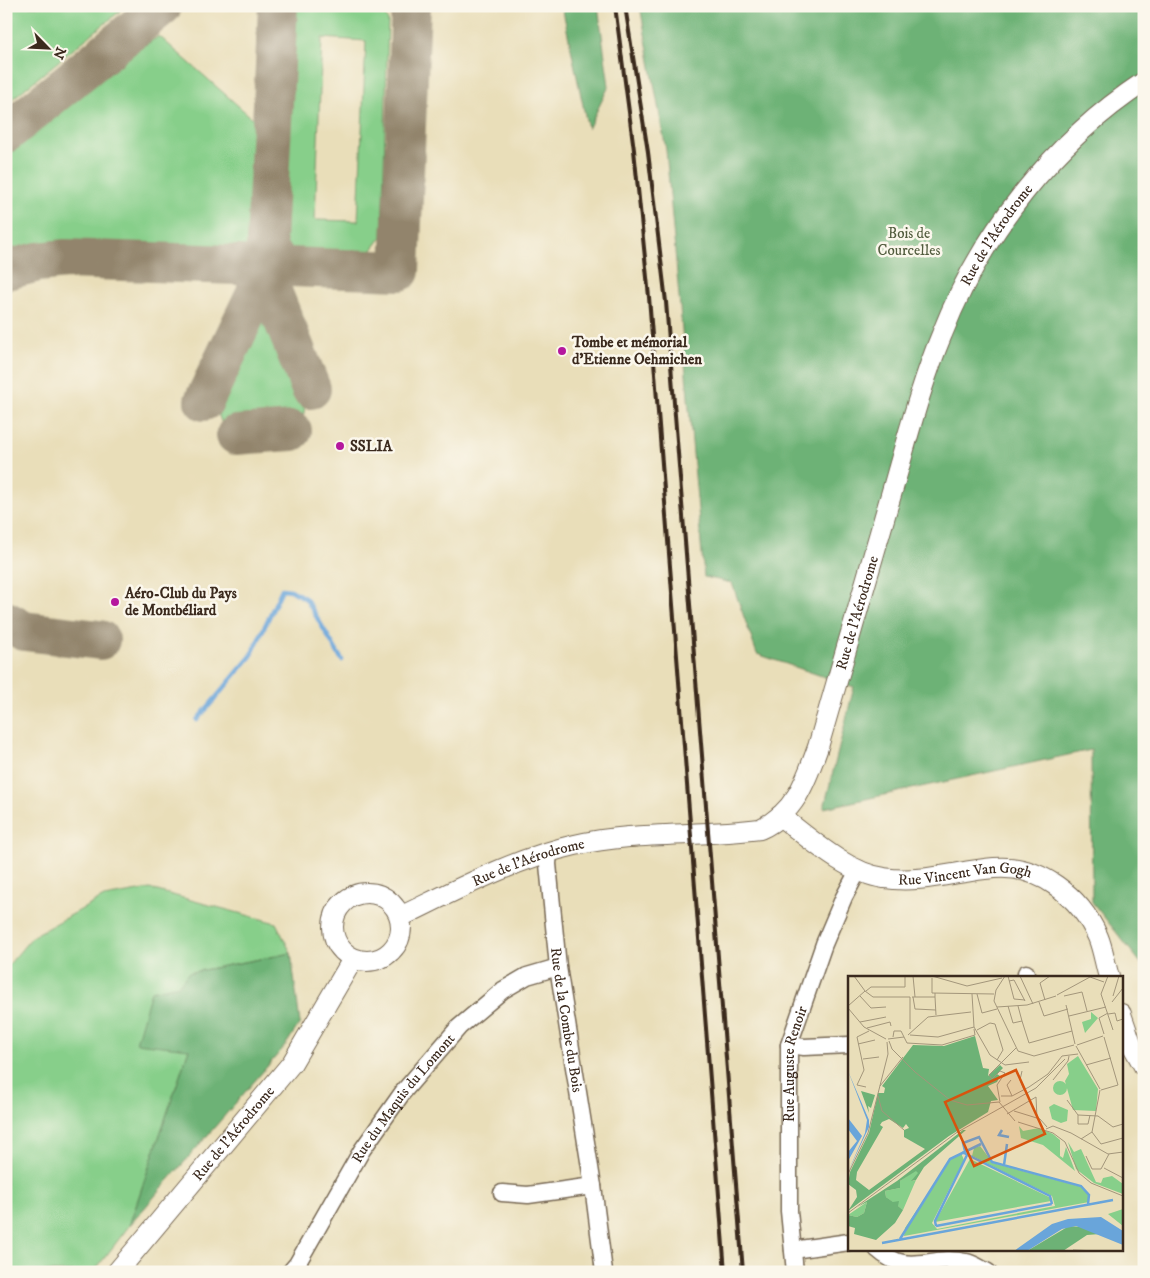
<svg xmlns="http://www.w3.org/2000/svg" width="1150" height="1278" font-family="'IM FELL DW Pica',serif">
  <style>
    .green { fill: #87cf8a; stroke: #617c54; fill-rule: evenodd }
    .forest { fill: #6db276; stroke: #546e4a }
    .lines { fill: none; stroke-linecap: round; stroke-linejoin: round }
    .stream { stroke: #69a5da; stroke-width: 4.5 }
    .taxiway { stroke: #92846c; stroke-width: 40 }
    .minor-casing { stroke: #786954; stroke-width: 19 }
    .tertiary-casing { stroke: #786954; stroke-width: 22 }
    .minor { stroke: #fff; stroke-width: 16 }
    .tertiary { stroke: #fff; stroke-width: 20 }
    .rail { stroke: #3b2a1e; stroke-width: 4 }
    .poi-dot { fill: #b5179e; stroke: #fbf7ec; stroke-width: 2 }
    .labels { text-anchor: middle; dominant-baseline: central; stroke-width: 5; stroke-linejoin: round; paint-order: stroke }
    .park-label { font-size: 15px; fill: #525c3e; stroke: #fbf7ec }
    .street-label { font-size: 15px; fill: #3b2a1e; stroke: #fbf7ec }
    .poi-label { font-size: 15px; font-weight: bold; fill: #3b2a1e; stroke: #fbf7ec; text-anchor: start }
    .inset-river { fill: none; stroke: #69a5da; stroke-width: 2.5 }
    .inset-road { fill: none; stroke: #a3967b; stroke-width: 1 }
    .view { fill: #d7540e; fill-opacity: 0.15; stroke: #d7540e; stroke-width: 2.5 }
    .inset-edge { fill: none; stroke: #3b2a1e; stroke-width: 2.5 }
  </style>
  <rect width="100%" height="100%" fill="#fbf7ec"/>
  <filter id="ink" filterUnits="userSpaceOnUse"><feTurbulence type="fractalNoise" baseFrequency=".02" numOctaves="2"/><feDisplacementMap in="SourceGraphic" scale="10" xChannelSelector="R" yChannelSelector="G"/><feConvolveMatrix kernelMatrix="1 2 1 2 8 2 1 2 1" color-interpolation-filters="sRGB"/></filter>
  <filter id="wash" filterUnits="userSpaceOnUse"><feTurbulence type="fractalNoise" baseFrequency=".0096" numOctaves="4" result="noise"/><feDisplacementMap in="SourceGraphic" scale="20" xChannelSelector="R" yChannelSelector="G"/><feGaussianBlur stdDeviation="1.12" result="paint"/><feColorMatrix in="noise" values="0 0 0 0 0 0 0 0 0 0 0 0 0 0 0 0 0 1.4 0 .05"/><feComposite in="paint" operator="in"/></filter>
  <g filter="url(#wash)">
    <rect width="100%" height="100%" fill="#e9deb9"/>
    <!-- green -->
    <g class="green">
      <polygon points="6,6 122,6 119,12 6,104"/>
      <path d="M294,6H377L384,12L388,21L382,237L367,256L358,258L293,256L283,248L278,238L287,17ZM322,38L366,41L358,221L315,220Z"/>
      <path d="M159,36L260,125C259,150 262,222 252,241C247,250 242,252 233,253L58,247L25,250L6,256V152L84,87Z"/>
      <path d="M268,300C277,324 321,406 298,424L236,431L222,424L215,406Z"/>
      <polygon points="150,889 276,923 291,953 188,973 189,1049 129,1226 96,1269 94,1272 6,1272 6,968 33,936 104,897"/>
    </g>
    <!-- forest -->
    <g class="forest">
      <polygon points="562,6 598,6 609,86 588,129"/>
      <polygon points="640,6 1144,6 1144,967 1092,902 1091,750 824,808 854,687 757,654 732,583 704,577 666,150"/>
      <polygon points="291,953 300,1023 285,1046 129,1226 189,1049 136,1043 151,991 179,985 188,973"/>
    </g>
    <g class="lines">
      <!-- stream -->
      <polyline class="stream" points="197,720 251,656 282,589 291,590 306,599 342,660"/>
      <!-- taxiway -->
      <g class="taxiway">
        <polyline points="278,6 266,241 270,255 282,265"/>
        <polyline points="6,133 162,6"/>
        <polyline points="6,270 38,262 66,259 400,271 411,6"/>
        <polyline points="265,274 311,389"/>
        <polyline points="204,401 265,274 265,265"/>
        <polyline points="236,435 292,431"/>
        <polyline points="6,621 24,631 100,640"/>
      </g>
    </g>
  </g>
  <g filter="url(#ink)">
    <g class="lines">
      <defs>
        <g id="minor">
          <path id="s1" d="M549,852L548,864L558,967L593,1186L604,1272"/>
          <polyline points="1026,973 1026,977"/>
          <polyline points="789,1045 804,1047 849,1045"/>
          <polyline points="502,1193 528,1195 593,1186"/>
          <path d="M877,1249C909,1278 929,1254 966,1262C973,1263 981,1269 988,1272"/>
          <polyline points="793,1250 849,1242"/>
          <path id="s2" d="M290,1272L297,1264L362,1150L403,1092L459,1027L503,990L527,976L558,967"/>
          <path id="s3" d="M795,1272L789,1211V1045L824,944L844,897L859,869"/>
        </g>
        <g id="tertiary">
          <path id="s4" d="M780,816C809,838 847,873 884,878C921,884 957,871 994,868C1039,864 1080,896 1098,937C1103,949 1105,964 1109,977"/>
          <circle cx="367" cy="927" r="34"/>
          <path id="s5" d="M400,917C454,891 516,858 575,845C635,831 699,837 760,829C795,813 806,781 818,747C841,666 865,586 888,505C905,448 919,389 942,334C981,234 1054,141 1144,82"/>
          <polyline points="1121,1014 1131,1043 1144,1066"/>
          <path id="s6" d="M117,1272L292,1063L353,959"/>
        </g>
      </defs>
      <!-- minor casing -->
      <use href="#minor" class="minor-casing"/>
      <!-- tertiary casing -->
      <use href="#tertiary" class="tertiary-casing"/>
      <!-- minor -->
      <use href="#minor" class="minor"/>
      <!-- tertiary -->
      <use href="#tertiary" class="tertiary"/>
      <!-- rail -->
      <g class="rail">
        <polyline points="615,6 634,150 649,297 725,1272"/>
        <polyline points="625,6 648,152 666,302 743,1272"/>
      </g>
    </g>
  </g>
  <!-- markers -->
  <g class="poi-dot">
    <circle cx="562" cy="351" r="5"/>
    <circle cx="340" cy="446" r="5"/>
    <circle cx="115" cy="602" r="5"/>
  </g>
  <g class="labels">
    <!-- park labels -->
    <g class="park-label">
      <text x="909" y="233">Bois de<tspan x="909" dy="17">Courcelles</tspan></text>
    </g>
    <!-- street labels -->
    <g class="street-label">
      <text stroke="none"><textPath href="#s5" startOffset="1024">Rue de l'Aérodrome</textPath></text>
      <text stroke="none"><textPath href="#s5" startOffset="619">Rue de l'Aérodrome</textPath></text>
      <text stroke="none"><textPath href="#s5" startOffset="140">Rue de l'Aérodrome</textPath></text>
      <text stroke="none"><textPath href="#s4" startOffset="204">Rue Vincent Van Gogh</textPath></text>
      <text stroke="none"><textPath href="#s1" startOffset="169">Rue de la Combe du Bois</textPath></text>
      <text stroke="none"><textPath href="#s3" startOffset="209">Rue Auguste Renoir</textPath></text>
      <text stroke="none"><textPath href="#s2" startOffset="208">Rue du Maquis du Lomont</textPath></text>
      <text stroke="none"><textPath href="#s6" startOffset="181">Rue de l'Aérodrome</textPath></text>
    </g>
    <!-- poi labels -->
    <g class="poi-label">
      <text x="572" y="342">Tombe et mémorial<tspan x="572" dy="17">d'Etienne Oehmichen</tspan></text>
      <text x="350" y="446">SSLIA</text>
      <text x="125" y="593">Aéro-Club du Pays<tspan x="125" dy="17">de Montbéliard</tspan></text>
    </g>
  </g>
  <!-- overview -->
  <g transform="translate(848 976)">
    <rect width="275" height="275" fill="#e9deb9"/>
    <path d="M243,36L250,42L237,57L234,46L243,43ZM230,80L250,113L248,135L225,134L217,105L221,98L219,88ZM205 112a7 7 0 1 1 14 0a7 7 0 1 1-14 0ZM206,128L220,134L219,145L213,147L204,143L201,131ZM171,150L175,155L191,152L205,158L212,164V180L215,182L218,171L227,195L195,169L173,162ZM220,166L226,176L233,173L248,206L253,207L255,202L264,200L275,208V218L246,207L228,193ZM132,170L145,187L234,211L240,217L241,226L56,260L57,252L102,184L113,177L116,184L84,247L89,253L207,230L204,220L124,180L126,172ZM122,183L203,222V225L87,246ZM68,194L71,197L64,205L68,204L55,234L38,221L37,215L52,212V205ZM19,226L16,237L9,241L0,239ZM275,233V250L260,238Z" fill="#87cf8a"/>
    <path d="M127,60L135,92L141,93L140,100L152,89L155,92L149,98L152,100L149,106L140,110L150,124L143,125L140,136L101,160L0,235L9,221L8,214L0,208L2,196L21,157L30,117H36L37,112L34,110L65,69L96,70ZM41,143L55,152L58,148L61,152L56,154V161L77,173L21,214L8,204L9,196L35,151L32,149L34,146ZM13,115L27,119L23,132L20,130L21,137ZM115,154H118L76,191L68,204L63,205L70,197L68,195L52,205V212L37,215L38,221L45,226L51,225L50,230L55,234L47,247L28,264L6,258L7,252L0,250V239L9,241L16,237L19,226L9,231L49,205ZM221,250L234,251L252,258L239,259L215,275H179Z" fill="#6db276" fill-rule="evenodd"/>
    <path d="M0,95L21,144V151L0,196L17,157L19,144ZM0,142L14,160L0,185V176L9,165L0,153ZM253,241L275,255V269L228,250L214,253L179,275H166L204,248L220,243Z" fill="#69a5da"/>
    <path class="inset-river" d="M154,154L151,159L161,161M117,175L115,167L131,161L144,186L233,210L241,219L240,228M114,176L202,220L204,228M156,189L159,168M88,250L87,245L119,179M88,250L204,228M52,263L102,183L133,168M34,267L265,224"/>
    <path class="inset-road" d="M65,0L67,21M84,0L119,10L154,2M157,0L148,14L146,25L170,75L186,80L226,69M160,0L166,23L177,24M172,0L185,28M260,0L253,18L265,54M84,2V17L146,18M161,5L166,4L177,25M17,15L25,21H62V53M18,15L23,11H57V1M124,18L126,51L142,79L157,89L181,86M129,18L134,37L149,33M209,19L242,1L256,6M12,20L23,32L38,31M216,20L234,16L239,35M265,20L271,0M64,21H87V17M65,21L67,33L88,34M87,21L88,39M197,24L192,7L202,0M191,26L196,40L220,33M264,26L275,12M218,29L227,68M0,30L17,15L6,0M160,30L165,47L174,45L181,67L224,55M170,30L174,45M149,31L179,29L208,20M0,32L16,51L38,63M260,38L267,37L269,45L275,43M221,40L258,31M12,46L38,41M19,52L42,46L43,50M129,54L142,47L147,48L155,74L149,84M256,58L251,42L260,37M60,59L80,41L123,36M62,59L90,61L126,51M45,61L46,55H53L59,67L94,69L127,59L126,53M40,63L56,61M41,65L44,73L67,96L102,124L119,129L151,126L167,145M10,68L27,64M229,69L255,60M228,70L252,113M15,83L31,81M238,89L263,82M174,95L172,104L176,114M163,104L159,109L164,120M205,104L220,85L221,80M32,110L55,81M18,111L9,109L16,94L9,61L21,55M253,114L270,109L256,61M30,120L34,135L56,154M153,120H164L181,111L200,98L214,80L230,78M219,124L230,139L250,140L265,151L275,148M152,126L149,109L157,97L152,95L144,103L141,99L168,72M166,135L192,143L199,151M159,138L188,121L189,142M230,139V148H240L242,139M170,146L205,157L217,166L231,197L243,207L275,220M198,153L205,150L223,157L260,178L275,176M244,156L253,168L275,162M233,163L244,156L252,114M238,180L244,193H253L261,178M256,192L275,202M0,198L20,157L40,78L39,66M0,237L108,157L188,112L217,83M225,274L251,275"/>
    <path class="view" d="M168,94L197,158L126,190L97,126Z"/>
    <rect width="275" height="275" class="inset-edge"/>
  </g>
  <!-- margin -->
  <rect width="1150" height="1278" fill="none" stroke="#fbf7ec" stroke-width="25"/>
  <!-- north arrow -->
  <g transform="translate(48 48) rotate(114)" stroke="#fbf7ec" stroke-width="4" paint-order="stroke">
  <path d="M0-4L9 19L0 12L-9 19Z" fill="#3b2a1e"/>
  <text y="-8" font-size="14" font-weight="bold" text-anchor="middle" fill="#3b2a1e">N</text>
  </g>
</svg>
